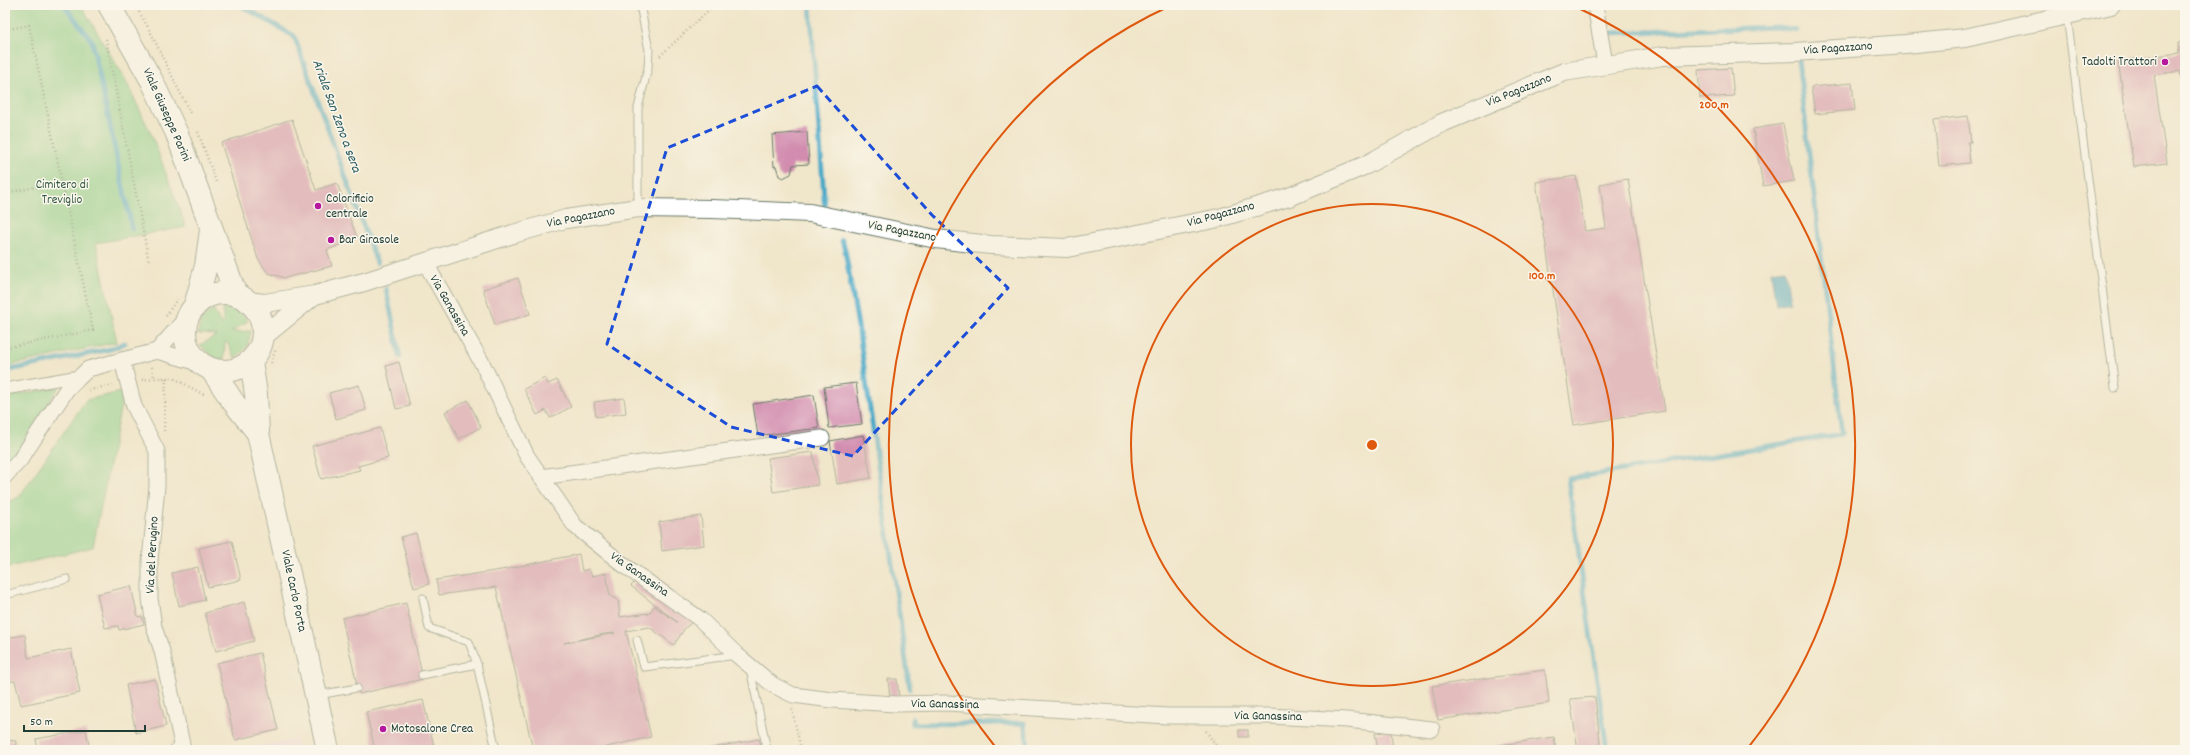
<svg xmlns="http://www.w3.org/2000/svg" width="2190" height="755" font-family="Dekko,sans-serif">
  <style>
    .built { fill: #efd0e6 }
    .green { fill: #88d28e; stroke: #548861 }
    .water { fill: #48a9c7; stroke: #34737e }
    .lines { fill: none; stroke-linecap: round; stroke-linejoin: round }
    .stream { stroke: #48a9c7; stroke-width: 5 }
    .building { fill: #d28caf; fill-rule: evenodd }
    .service-casing { stroke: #687868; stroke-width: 9 }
    .pedestrian-casing { stroke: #687868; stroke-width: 13 }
    .minor-casing { stroke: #687868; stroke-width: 17 }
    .tertiary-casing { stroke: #687868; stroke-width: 20 }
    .primary-casing { stroke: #687868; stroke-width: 24 }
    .path { stroke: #687868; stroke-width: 2.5; stroke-dasharray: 1 3; stroke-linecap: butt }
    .service { stroke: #fff; stroke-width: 7 }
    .pedestrian { stroke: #fff; stroke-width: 11 }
    .minor { stroke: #fff; stroke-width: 15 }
    .tertiary { stroke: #fff; stroke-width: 18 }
    .primary { stroke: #fff; stroke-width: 22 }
    .marked { fill: none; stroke: #1d4ed8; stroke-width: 3; stroke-dasharray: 8 5; stroke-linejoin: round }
    .ring { fill: none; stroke: #de580e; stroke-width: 2 }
    .poi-dot { fill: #b5179e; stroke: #fbf7ec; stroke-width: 1.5 }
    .labels { text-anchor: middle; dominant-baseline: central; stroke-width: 3; stroke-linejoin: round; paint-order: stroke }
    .street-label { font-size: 13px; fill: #1f3d34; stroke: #fbf7ec }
    .poi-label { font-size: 13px; fill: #1f3d34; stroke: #fbf7ec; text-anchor: start }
    .park-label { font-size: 13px; fill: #345b46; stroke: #fbf7ec }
    .water-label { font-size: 14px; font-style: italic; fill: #2b5d60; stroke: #fbf7ec }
    .centre { fill: #de580e; stroke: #fbf7ec; stroke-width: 2 }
    .ring-label { font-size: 12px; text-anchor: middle; font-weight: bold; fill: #de580e; stroke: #fbf7ec; stroke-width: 3; stroke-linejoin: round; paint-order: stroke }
  </style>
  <rect width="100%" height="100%" fill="#fbf7ec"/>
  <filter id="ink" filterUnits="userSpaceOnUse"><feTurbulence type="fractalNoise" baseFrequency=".025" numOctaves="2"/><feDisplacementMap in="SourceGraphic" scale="8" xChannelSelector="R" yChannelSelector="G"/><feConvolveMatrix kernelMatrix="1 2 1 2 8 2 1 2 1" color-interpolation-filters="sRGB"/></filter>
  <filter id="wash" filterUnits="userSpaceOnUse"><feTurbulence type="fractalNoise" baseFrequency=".012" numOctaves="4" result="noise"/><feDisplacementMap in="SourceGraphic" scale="16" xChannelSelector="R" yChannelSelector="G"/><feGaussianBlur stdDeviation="0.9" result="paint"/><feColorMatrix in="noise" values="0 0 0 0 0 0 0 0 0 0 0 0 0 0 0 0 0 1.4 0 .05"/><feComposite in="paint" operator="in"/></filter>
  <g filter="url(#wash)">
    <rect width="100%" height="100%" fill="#f0e6ca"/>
    <!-- built -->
    <polygon class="built" points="296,739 298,750 239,750 292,740"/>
    <!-- green -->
    <g class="green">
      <polygon points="5,5 81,5 125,79 152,136 186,227 96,243 117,342 5,366"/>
      <path d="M223,306C235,307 242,312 248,321L231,332L251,331L247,347L235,358L227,342H225L224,360L213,357L200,345L217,335L198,334L201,320L213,309L221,324H223Z"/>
      <polygon points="59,387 5,471 5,397"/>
      <polygon points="121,392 123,394 93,547 5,568 5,504 19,497 86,400"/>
    </g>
    <!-- water -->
    <polygon class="water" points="1785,269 1790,302 1776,305 1771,271"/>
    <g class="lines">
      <!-- stream -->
      <g class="stream">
        <polyline points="64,5 92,41 132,229"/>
        <polyline points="240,5 294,36 377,263"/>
        <polyline points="810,5 825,211"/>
        <polyline points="1609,33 1778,27 1796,30"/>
        <polyline points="842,240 845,250 859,332 910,689"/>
        <polyline points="386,289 400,357"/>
        <polyline points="5,371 111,349 125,343"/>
        <polyline points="913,718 913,724 1024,723 1029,750"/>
        <polyline points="1607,750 1568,479 1842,434 1798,59"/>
      </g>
    </g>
    <g id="blocks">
      <!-- building -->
      <g class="building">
        <polygon points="2185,42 2185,102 2180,71 2154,75 2167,163 2134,167 2118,61 2179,53 2178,43"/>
        <polygon points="1731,68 1734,96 1700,98 1698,70"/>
        <polygon points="1852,83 1855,110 1815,114 1811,87"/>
        <polygon points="1968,116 1971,142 1968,142 1970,163 1939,166 1934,120"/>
        <polygon points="292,119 316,190 337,183 357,238 327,250 332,266 285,278 268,273 258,259 221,143"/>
        <polygon points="1783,124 1794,181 1763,186 1753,129"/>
        <polygon points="807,132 809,164 793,165 791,174 783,178 779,176 776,166 774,167 772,135"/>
        <polygon points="1576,176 1585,231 1606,228 1600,184 1628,179 1665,411 1574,425 1536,182"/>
        <polygon points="518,278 530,314 495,325 483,289"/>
        <polygon points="399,362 410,406 396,409 386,366"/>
        <polygon points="545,378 548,384 557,380 571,407 550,418 546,410 537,415 524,389"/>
        <polygon points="856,383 862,424 829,428 824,387"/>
        <polygon points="359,385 366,410 336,419 329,393"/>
        <polygon points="814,395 819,428 758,436 753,404"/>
        <polygon points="624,398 626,413 596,417 594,402"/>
        <polygon points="468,400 481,427 459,439 445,412"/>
        <polygon points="380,428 388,458 358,466 360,470 321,479 312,446"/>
        <polygon points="863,435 871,478 837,484 830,441"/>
        <polygon points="813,452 818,485 773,492 768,458"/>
        <polygon points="701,516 704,545 662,551 659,522"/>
        <polygon points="416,533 429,584 414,588 401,537"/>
        <polygon points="232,541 241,580 208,587 199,548"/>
        <path d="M579,554L582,571L589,569L592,576L606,573L610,596L618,600L620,617L648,613V615L654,606L677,622L631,586L636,581L695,620L685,628L674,645L649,627L626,631L651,737L593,750H533L496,587L439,595L436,580L501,570ZM615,633L564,643L604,634Z"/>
        <polygon points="198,567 205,600 179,606 172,573"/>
        <polygon points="131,586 138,617 142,616 144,624 119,630 118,626 105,628 97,594"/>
        <polygon points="244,602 254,641 216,651 205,613"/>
        <polygon points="406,603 423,679 359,694 342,618"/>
        <polygon points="25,635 28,658 71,649 80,693 21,705 15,681 5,682 5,638"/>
        <polygon points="260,653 278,730 235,740 217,663"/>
        <polygon points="1545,670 1549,703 1438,720 1432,686"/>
        <polygon points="155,679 166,726 136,733 126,685"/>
        <polygon points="888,679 897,679 899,697 890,698"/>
        <polygon points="1595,697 1601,750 1578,750 1570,699"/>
        <polygon points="423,700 434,746 416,750 375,750 366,712"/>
        <polygon points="86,730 90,750 38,750 36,739"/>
        <rect x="1239" y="730" width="9" height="7"/>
        <polygon points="1391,731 1393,750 1378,750 1375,733"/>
        <polygon points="1554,737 1556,750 1473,750 1473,749"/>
        <polygon points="759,739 762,750 706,750 706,749"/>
        <polygon points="5,740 16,741 15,750 5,750"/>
      </g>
    </g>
  </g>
  <g filter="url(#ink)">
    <use href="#blocks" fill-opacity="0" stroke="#687868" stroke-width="1"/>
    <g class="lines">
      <defs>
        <g id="service">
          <polyline points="2067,16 2115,388"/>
          <polyline points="638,208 638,108 648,68 649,50 640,5"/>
          <polyline points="5,595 67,579"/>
          <polyline points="423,598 429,628 469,642 477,664"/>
          <polyline points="637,640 644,667 737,655"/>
          <polyline points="750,668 767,750"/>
          <polyline points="422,675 477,664 496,750"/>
          <polyline points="318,695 357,688"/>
        </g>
        <polyline id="pedestrian" points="5,389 79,376"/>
        <g id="minor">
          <polyline points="1595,5 1605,64"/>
          <polyline points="425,262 482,363 527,456 575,526 625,566 700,619 737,655 773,685 793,695 832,700 895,704 947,703 1168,716 1269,716 1347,720 1432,729"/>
          <polyline points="157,351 188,316"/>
          <polyline points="122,360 134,406 157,451 157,486 150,561 150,598 154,627 162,651 183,749 178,750"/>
          <polyline points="5,476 20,460 67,389 88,369 157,351 199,363"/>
          <polyline points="541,477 822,438"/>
        </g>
        <g id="tertiary">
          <polyline points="247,301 265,303 315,295 364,282 513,234 566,219 638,208 712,209 810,213 936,239 991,245 1067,248 1219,218 1289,197 1366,165 1442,123 1564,72 1663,56 1795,52 1906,44 1965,38 2111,5"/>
          <polyline points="263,337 312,297"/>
        </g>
        <g id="primary">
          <polyline points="109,5 152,81 177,134 236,295"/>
          <circle cx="224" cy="332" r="39"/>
          <polyline points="195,306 206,266 211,230"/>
          <polyline points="251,361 256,394 258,433 328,750"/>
          <polyline points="211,369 234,403 258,433"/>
        </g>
      </defs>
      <!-- service casing -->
      <use href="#service" class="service-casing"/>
      <!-- pedestrian casing -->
      <use href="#pedestrian" class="pedestrian-casing"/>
      <!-- minor casing -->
      <use href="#minor" class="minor-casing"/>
      <!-- tertiary casing -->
      <use href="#tertiary" class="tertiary-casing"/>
      <!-- primary casing -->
      <use href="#primary" class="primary-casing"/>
      <!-- path -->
      <g class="path">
        <polyline points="87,5 90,11"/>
        <polyline points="135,5 149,29 191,115"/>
        <polyline points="5,30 29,25 93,330 5,348"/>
        <polyline points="106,39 149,262"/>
        <polyline points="660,56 714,5"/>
        <polyline points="198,132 217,184"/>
        <polyline points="5,193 62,182"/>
        <polyline points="166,316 177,299"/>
        <polyline points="271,363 276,349"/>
        <polyline points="152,367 154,378 174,378 206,396"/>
        <polyline points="142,380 154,378"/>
        <polyline points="89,390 113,385"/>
        <polyline points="164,431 166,378"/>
        <polyline points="792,709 801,750"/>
        <polyline points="1206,731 1219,750"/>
      </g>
      <!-- service -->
      <use href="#service" class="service"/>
      <!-- pedestrian -->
      <use href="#pedestrian" class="pedestrian"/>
      <!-- minor -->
      <use href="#minor" class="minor"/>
      <!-- tertiary -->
      <use href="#tertiary" class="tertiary"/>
      <!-- primary -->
      <use href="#primary" class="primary"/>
    </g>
  </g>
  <!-- marked area -->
  <path d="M0 0H2190V755H0ZM817,86L932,215L1008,288L853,456L731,427L607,344L667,148Z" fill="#f0e6ca" fill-opacity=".55" fill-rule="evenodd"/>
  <path class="marked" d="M817,86L932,215L1008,288L853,456L731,427L607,344L667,148Z"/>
  <!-- distance rings -->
  <g class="ring">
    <circle cx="1372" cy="445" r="241"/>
    <path d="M997 749A483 483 0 0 1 1172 5M1572 5A483 483 0 0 1 1747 749"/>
  </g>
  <!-- markers -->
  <g class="poi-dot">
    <circle cx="2165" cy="62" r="4"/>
    <circle cx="318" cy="206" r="4"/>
    <circle cx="331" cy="240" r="4"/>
    <circle cx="383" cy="729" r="4"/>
  </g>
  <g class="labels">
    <!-- street labels -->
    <g class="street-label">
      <text transform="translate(1838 49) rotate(-4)">Via Pagazzano</text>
      <text transform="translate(1519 91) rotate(-22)">Via Pagazzano</text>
      <text transform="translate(166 115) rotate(66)">Viale Giuseppe Parini</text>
      <text transform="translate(1221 215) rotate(-15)">Via Pagazzano</text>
      <text transform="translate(581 218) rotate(-11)">Via Pagazzano</text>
      <text transform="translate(902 232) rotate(11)">Via Pagazzano</text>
      <text transform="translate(449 306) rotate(60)">Via Ganassina</text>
      <text transform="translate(153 555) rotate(-87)">Via del Perugino</text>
      <text transform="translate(639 575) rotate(35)">Via Ganassina</text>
      <text transform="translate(293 591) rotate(78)">Viale Carlo Porta</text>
      <text transform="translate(945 705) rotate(1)">Via Ganassina</text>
      <text transform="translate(1268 717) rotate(1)">Via Ganassina</text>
    </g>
    <!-- poi labels -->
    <g class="poi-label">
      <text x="2157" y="62" text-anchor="end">Tadolti Trattori</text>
      <text x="326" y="199">Colorificio<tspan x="326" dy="15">centrale</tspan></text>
      <text x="339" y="240">Bar Girasole</text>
      <text x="391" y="729">Motosalone Crea</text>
    </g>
    <!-- park labels -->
    <g class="park-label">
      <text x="62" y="185">Cimitero di<tspan x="62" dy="15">Treviglio</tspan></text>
    </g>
    <!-- water labels -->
    <g class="water-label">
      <text transform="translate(336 116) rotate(70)">Ariale San Zeno a sera</text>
    </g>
  </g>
  <circle cx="1372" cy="445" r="6" class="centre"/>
  <g class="ring-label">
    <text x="1714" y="108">200 m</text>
    <text x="1542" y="279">100 m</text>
  </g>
  <!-- margin -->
  <rect width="2190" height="755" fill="none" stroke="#fbf7ec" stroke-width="20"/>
  <!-- scale -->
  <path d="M24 725v6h121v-6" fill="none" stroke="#1f3d34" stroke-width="2"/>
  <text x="30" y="725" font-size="12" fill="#1f3d34" stroke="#fbf7ec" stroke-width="3" paint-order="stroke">50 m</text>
</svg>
